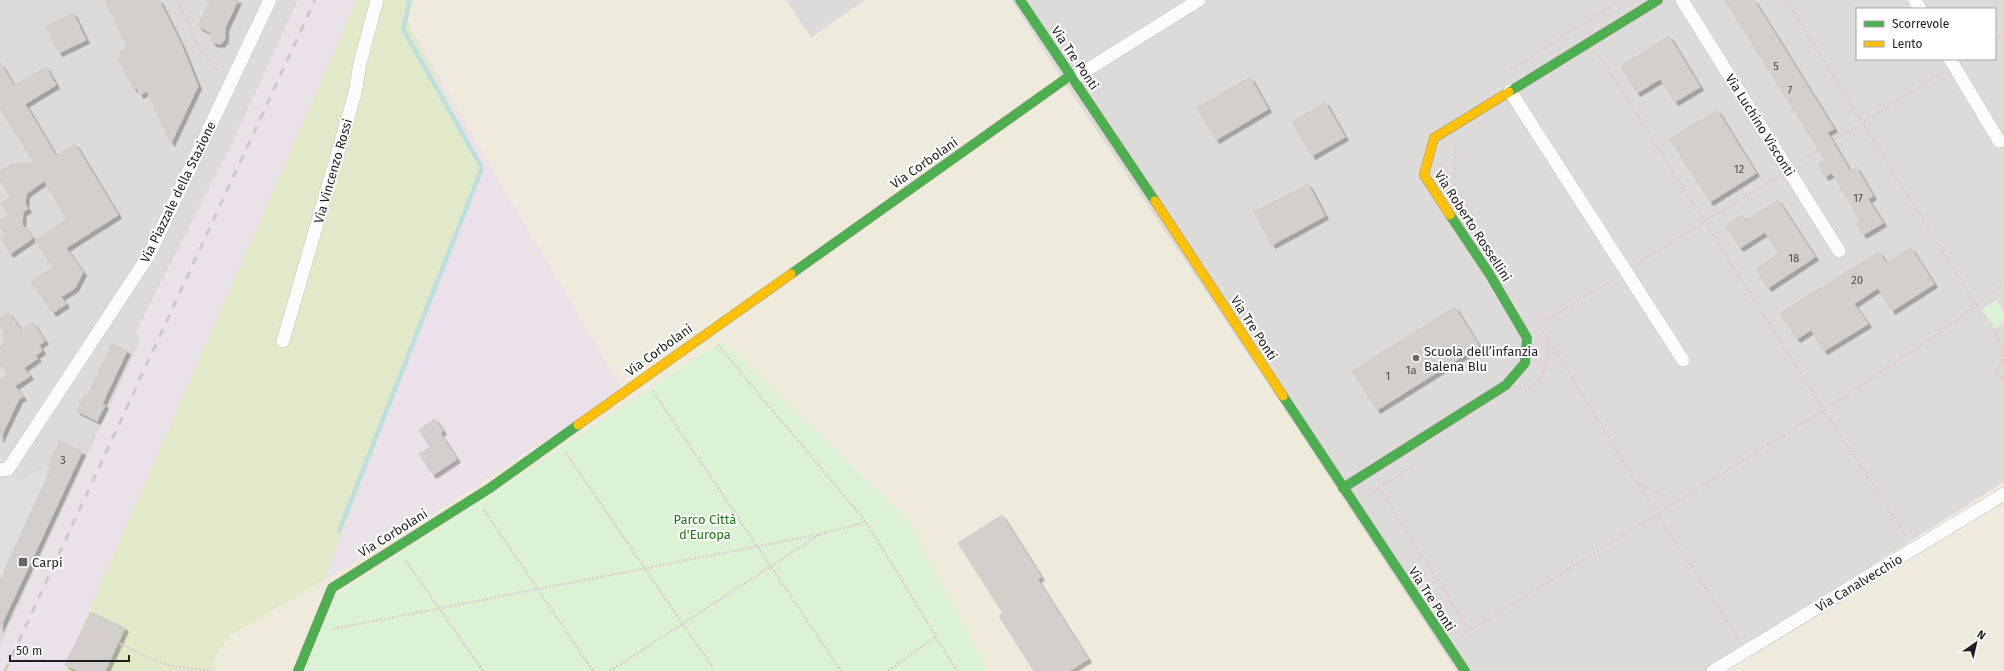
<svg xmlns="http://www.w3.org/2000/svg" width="2004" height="671" font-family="'Fira Sans',sans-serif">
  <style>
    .residential { fill: #dddbda; fill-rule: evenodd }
    .industrial { fill: #ebe1e8 }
    .farmland { fill: #eeeadc }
    .grass { fill: #e1e9c8 }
    .park { fill: #dcf2d5 }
    .plaza { fill: #dfdfe2 }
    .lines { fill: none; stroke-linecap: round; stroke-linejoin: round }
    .stream { stroke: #bde0df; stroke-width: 4.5 }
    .building { fill: #d2cfcd; stroke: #d1ccca; filter: url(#shadow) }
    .street-casing { stroke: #c3c2c0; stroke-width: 14 }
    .fast-casing { stroke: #989481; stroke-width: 10 }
    .slow-casing { stroke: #989481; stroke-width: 10 }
    .path { stroke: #dbcccd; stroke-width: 2.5; stroke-dasharray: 2 2; stroke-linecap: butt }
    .street { stroke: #fcfcfc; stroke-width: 13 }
    .fast { stroke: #4caf50; stroke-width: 9 }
    .slow { stroke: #ffc107; stroke-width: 9 }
    .rail { stroke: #cbcbca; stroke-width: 3; stroke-dasharray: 8 8; stroke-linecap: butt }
    .poi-dot { fill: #676665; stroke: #fff; stroke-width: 1.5 }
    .labels { text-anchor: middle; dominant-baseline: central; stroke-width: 4; stroke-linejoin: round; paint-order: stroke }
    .number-label { font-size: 11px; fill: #4c4b4a }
    .street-label { font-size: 13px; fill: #1f1f1f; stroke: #fff }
    .poi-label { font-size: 13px; fill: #1f1f1f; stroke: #fff; text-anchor: start }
    .park-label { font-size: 13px; fill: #1f7b10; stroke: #fff }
  </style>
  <defs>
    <filter id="shadow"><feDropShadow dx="3.5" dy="3.5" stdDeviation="0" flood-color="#0004"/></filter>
  </defs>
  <rect width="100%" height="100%" fill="#eeebe8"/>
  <!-- residential -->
  <g class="residential">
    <polygon points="0,0 298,0 232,144 136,332 141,339 0,647"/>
    <polygon points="786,0 865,0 811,38"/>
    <path d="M1011,0H2004V482L1706,671H1456L1264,378L1059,75ZM1857,9H1995V59H1857Z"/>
  </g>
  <!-- industrial -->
  <polygon class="industrial" points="298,0 407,0 404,15 500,183 623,390 214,658 213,671 0,671 0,647 141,339 136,332 232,144"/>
  <!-- farmland -->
  <g class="farmland">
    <polygon points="407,0 786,0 811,38 865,0 1011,0 1059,75 1264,378 1456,671 213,671 214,658 230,635 402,534 623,390 500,183 404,15"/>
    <polygon points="2004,482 2004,671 1706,671 1765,633"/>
  </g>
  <!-- grass -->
  <polygon class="grass" points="357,0 407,0 404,15 482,168 324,580 230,635 214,658 213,671 67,671 64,668"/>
  <!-- park -->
  <g class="park">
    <polygon points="1996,300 2004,311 2004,322 1994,329 1980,311"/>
    <polygon points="723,341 910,523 987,671 304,671 335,596"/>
  </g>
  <!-- plaza -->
  <polygon class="plaza" points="48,466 43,485 0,580 0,470 8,469 18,481"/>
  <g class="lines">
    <!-- stream -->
    <polyline class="stream" points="339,531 482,168 403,29 410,0"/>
  </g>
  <!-- building -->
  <g class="building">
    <polygon points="105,0 159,0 181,44 198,86 171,143 147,91 140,95 137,88 134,89 119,60 120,52 128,48"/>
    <polygon points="210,0 238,0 225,28 225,39 221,44 213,43 211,40 211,33 198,26"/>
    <polygon points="1725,0 1754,0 1834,129 1827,132 1850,171 1856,167 1873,196 1868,199 1883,223 1863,235 1856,223 1860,220 1832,173 1825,177 1818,164 1825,160"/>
    <polygon points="73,13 86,40 59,53 46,26"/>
    <polygon points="1669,36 1700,87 1675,102 1660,79 1637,93 1621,66"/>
    <polygon points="0,63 14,86 46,67 56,85 25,104 56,156 75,144 118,215 66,248 83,272 75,288 61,297 66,304 53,313 31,282 53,267 35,241 67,219 44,181 26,194 25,204 28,209 23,212 22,224 33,238 10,254 1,238 6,234 0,227 0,221 9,215 1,203 11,196 0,181 0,171 11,164 34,163 0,108"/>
    <polygon points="1250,77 1268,109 1216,140 1197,108"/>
    <polygon points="1325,102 1345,137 1312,156 1292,122"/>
    <polygon points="1717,110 1756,173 1710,202 1670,139"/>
    <polygon points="1308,184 1325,216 1272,245 1254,212"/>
    <polygon points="1778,200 1815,257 1768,288 1756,269 1779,254 1765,232 1740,248 1726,226 1742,215 1746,221"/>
    <polygon points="1911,248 1934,284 1892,311 1878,288 1854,304 1868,324 1824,351 1811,330 1797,339 1780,313 1879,252 1886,263"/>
    <polygon points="1455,307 1479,346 1377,410 1352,371"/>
    <polygon points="8,312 21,330 33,323 45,341 39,345 42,351 35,356 38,358 24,368 30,376 15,386 23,397 19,399 0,439 0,381 8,375 0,364 0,347 4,344 4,332 0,326 0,318"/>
    <polygon points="112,344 127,351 102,404 105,405 97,421 77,411 84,395 87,397"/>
    <polygon points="435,419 443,431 440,433 457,459 433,475 419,454 430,447 419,430"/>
    <polygon points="60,441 82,452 0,628 0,580 52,467 48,466"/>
    <polygon points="1002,515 1041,577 1037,579 1088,659 1069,671 1034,671 999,616 1003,613 958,543"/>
    <polygon points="91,612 125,628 105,671 78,671 65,665"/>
  </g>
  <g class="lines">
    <defs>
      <g id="street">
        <polyline points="1682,0 1839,251"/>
        <polyline points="1915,0 1920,9"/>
        <polyline points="1950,59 1999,141"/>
        <polyline points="1074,78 1199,0"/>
        <polyline points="1510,91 1683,360"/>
        <polyline points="283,341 355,93 360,63 377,0"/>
        <polyline points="0,470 8,469 149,255 270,0"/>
        <polyline points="1713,671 2004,494"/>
      </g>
      <g id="fast">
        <polyline points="1020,0 1155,201"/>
        <polyline points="1509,92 1658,0"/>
        <polyline points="791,274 1071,75"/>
        <polyline points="1283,396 1465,671"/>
        <polyline points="1343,488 1506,385 1525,363 1527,338 1490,275 1450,215"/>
        <polyline points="298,671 332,588 490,488 578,425"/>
      </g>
      <g id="slow">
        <polyline points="1155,201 1283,396"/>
        <polyline points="1450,215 1424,175 1434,138 1509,92"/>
        <polyline points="578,425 791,274"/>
      </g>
    </defs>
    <!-- street casing -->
    <use href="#street" class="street-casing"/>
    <!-- fast casing -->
    <use href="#fast" class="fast-casing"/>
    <!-- slow casing -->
    <use href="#slow" class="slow-casing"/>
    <!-- path -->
    <g class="path">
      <polyline points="177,0 200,50 219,73"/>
      <path d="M1786,0L1976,305C1990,323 2003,338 2001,361"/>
      <polyline points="1995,39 2004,34"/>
      <polyline points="1599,55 1824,410 1907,537"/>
      <polyline points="1510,70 1621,0"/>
      <polyline points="1453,145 1456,151 1454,184 1474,217"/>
      <polyline points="1800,162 1943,72"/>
      <polyline points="1637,264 1777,177"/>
      <polyline points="1539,325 1614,279"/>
      <polyline points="1543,331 1636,482 1677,501"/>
      <polyline points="718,345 866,522 957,671"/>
      <path d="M2004,360C1995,365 1995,375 2004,380"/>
      <polyline points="653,391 841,671"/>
      <path d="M1522,394C1542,381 1553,360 1545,337"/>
      <polyline points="566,453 713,668"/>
      <polyline points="1637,483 1739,639"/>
      <polyline points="1379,488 1470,631"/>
      <polyline points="1369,495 1415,465"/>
      <polyline points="484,510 593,671"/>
      <polyline points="406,561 483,671"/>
      <polyline points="333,629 821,534 866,522"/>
      <polyline points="94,633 85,628 75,654 81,657 94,633 98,634 91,661 95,663 111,640"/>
      <polyline points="98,634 167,665 212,671"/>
      <polyline points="1461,636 1824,410 1948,327 2004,283"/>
      <polyline points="610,671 819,535"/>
      <polyline points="888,671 937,636"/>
    </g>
    <!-- street -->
    <use href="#street" class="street"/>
    <!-- fast -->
    <use href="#fast" class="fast"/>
    <!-- slow -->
    <use href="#slow" class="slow"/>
    <!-- rail -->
    <polyline class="rail" points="5,671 315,0"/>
  </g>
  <!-- markers -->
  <g class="poi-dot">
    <circle cx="1416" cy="358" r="4"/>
    <rect x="18" y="557" width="10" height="10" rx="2"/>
  </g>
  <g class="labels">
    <!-- number labels -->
    <g class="number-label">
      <text x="1776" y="66">5</text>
      <text x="1790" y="90">7</text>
      <text x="1739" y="169">12</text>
      <text x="1858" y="198">17</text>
      <text x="1794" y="258">18</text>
      <text x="1857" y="280">20</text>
      <text x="1411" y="370">1a</text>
      <text x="1388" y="376">1</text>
      <text x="63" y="460">3</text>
    </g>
    <!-- street labels -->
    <g class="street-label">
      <text transform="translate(1075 58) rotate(56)">Via Tre Ponti</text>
      <text transform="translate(1760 125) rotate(58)">Via Luchino Visconti</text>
      <text transform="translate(924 163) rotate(-35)">Via Corbolani</text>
      <text transform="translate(333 171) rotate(-74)">Via Vincenzo Rossi</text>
      <text transform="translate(178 192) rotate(-64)">Via Piazzale della Stazione</text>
      <text transform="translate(1473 226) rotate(57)">Via Roberto Rossellini</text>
      <text transform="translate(1254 328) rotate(57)">Via Tre Ponti</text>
      <text transform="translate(659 350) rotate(-36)">Via Corbolani</text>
      <text transform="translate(393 533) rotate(-32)">Via Corbolani</text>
      <text transform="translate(1859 583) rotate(-31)">Via Canalvecchio</text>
      <text transform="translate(1432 599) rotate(57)">Via Tre Ponti</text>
    </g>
    <!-- poi labels -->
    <g class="poi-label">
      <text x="1424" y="351">Scuola dell’infanzia<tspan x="1424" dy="15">Balena Blu</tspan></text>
      <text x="32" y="562">Carpi</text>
    </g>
    <!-- park labels -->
    <g class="park-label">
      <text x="705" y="519">Parco Città<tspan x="705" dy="15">d'Europa</tspan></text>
    </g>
  </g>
  <!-- legend -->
  <rect x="1856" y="8" width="140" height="52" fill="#ffffff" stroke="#a5a5a5"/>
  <rect x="1864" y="21" width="20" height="6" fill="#4caf50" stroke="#a5a5a5"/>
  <text x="1892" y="28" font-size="12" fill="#1f1f1f">Scorrevole</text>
  <rect x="1864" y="41" width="20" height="6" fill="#ffc107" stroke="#a5a5a5"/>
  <text x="1892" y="48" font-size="12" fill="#1f1f1f">Lento</text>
  <!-- north arrow -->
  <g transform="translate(1976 643) rotate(34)" stroke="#ffffff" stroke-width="3" paint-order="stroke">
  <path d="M0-3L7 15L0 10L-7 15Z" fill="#1f1f1f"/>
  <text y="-6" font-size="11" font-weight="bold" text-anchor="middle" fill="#1f1f1f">N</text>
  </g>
  <!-- scale -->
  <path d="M10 655v6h119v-6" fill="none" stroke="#1f1f1f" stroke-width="2"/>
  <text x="16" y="655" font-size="12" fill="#1f1f1f" stroke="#ffffff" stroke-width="3" paint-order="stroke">50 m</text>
</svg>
